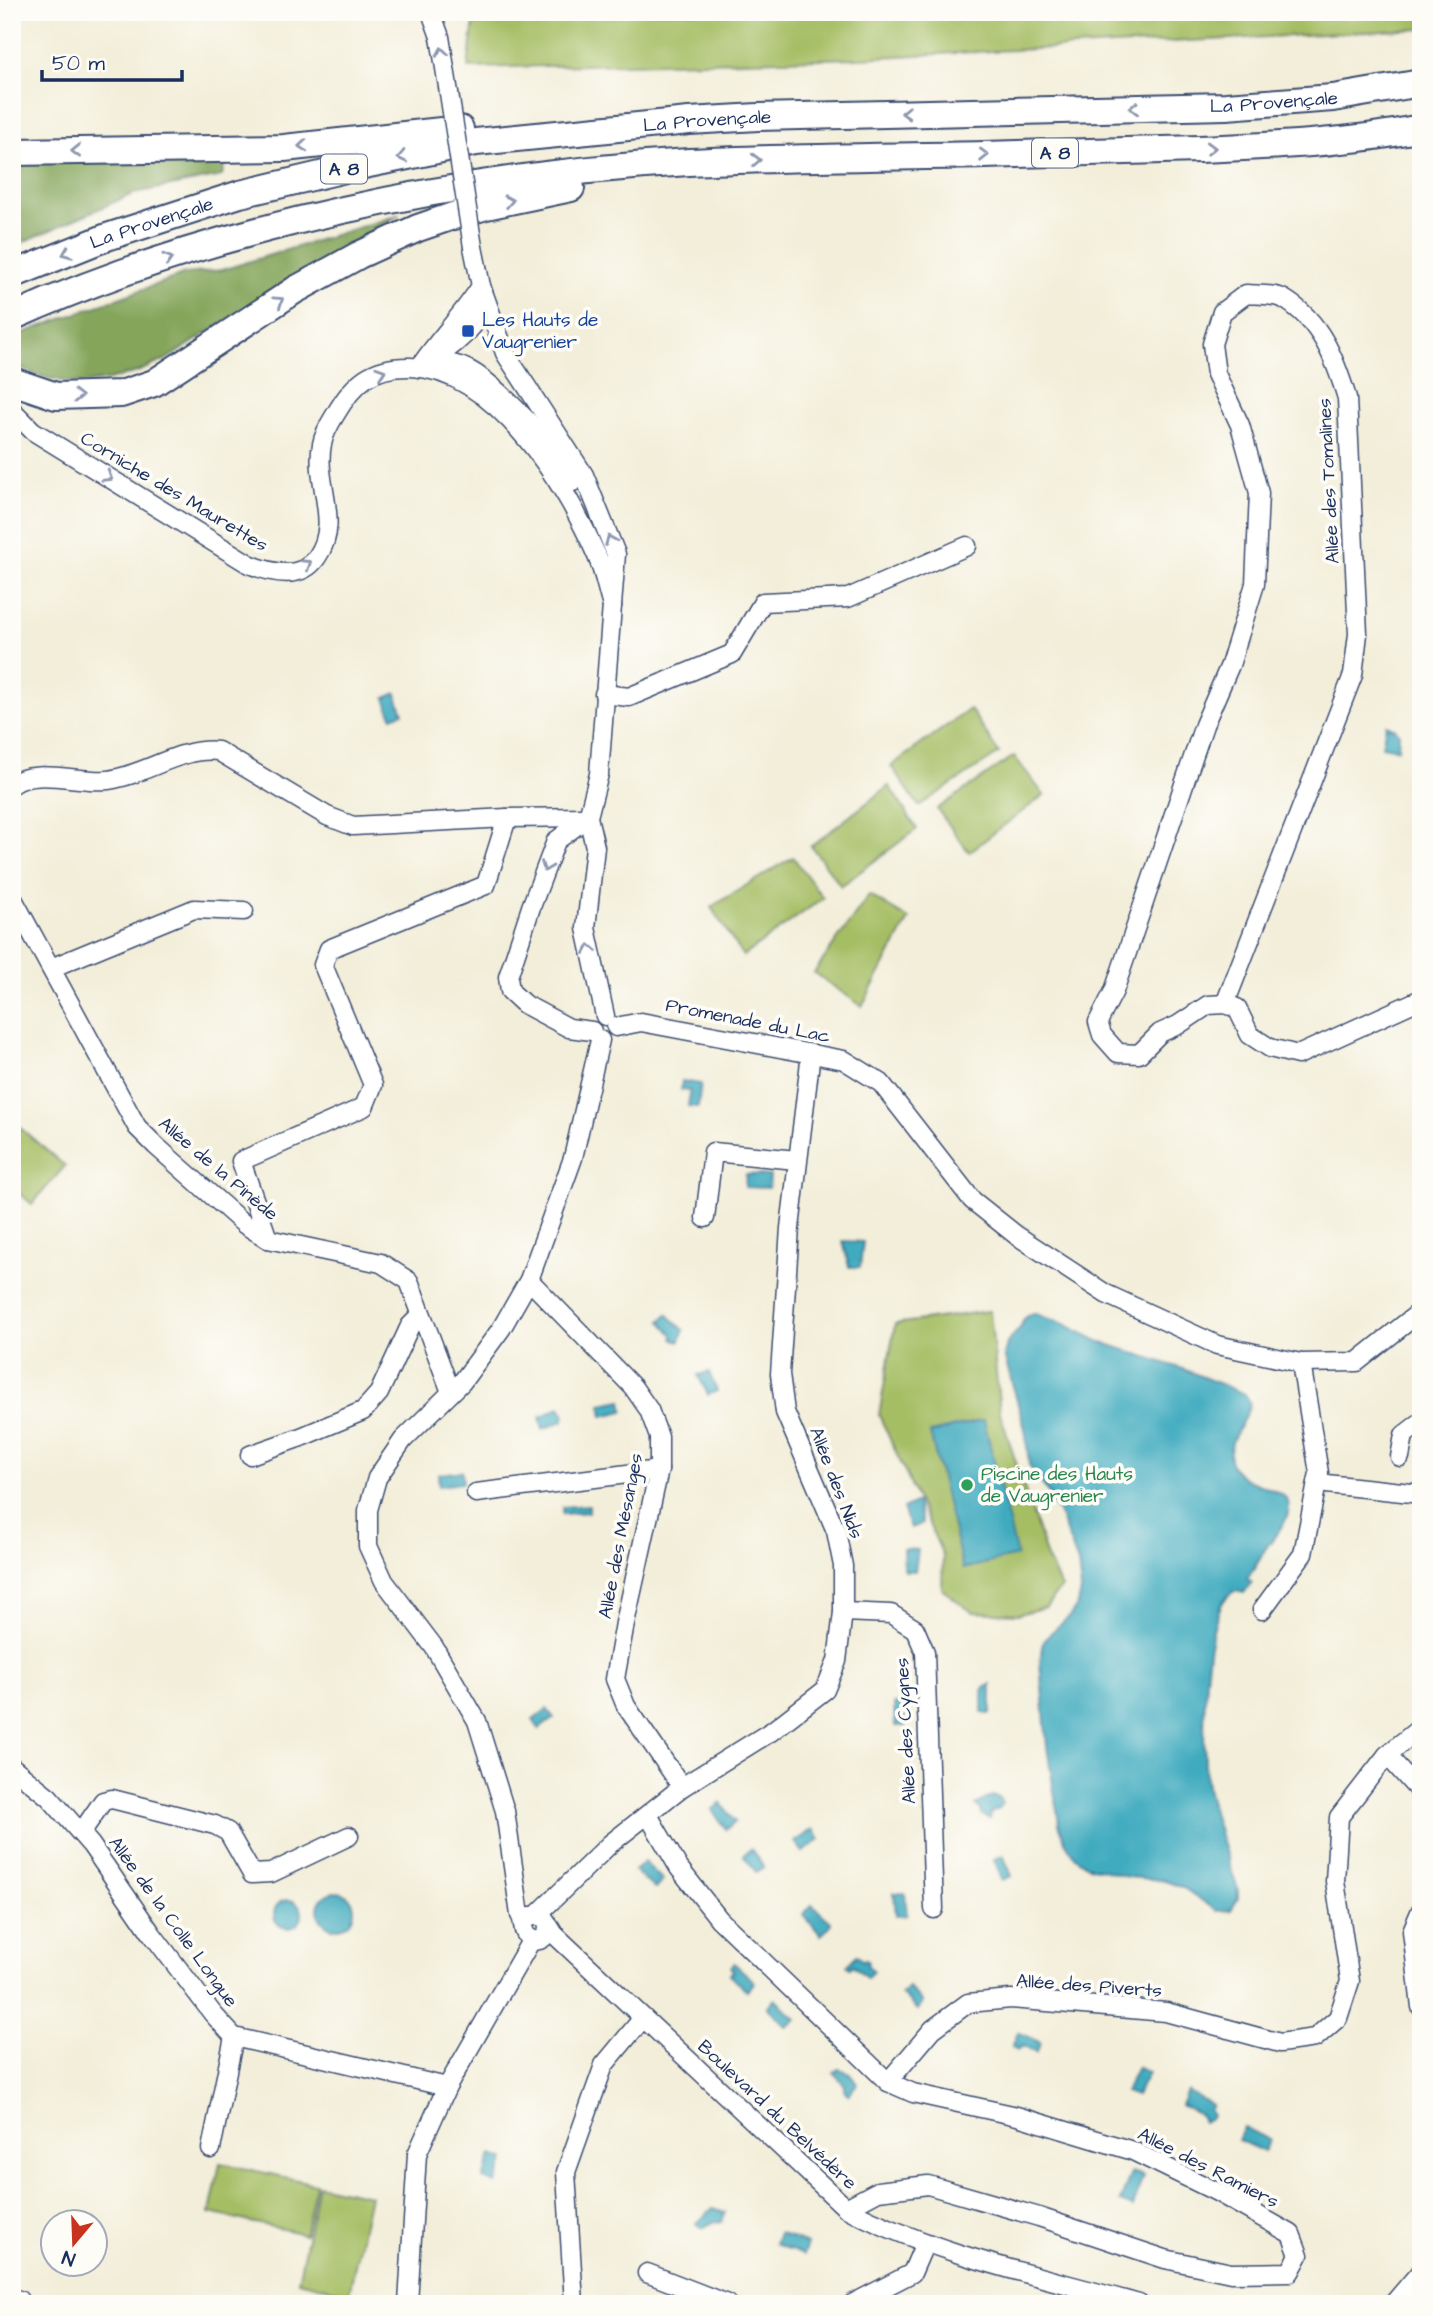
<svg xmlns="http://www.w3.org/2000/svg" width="1433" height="2316" font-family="'Architects Daughter',sans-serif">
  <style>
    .green { fill: #a5be64; stroke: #607661; stroke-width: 2 }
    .forest { fill: #84a55a; stroke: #506a5c; stroke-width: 2 }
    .water { fill: #40abbf; stroke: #2e6d8e; stroke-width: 2 }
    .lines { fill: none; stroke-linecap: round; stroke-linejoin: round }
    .minor-casing { stroke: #3b4c70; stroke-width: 21 }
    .highway-casing { stroke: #3b4c70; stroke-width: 30 }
    .minor { stroke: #fff; stroke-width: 18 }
    .highway { stroke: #fff; stroke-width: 26 }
    .minor-bridge-casing { stroke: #3b4c70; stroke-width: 21; stroke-linecap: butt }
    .minor-bridge { stroke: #fff; stroke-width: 18 }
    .oneway { stroke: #8d97ae }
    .transit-dot { fill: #1a4fb4; stroke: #fdfcf7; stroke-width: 2.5 }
    .leisure-dot { fill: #2e9e5b; stroke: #fdfcf7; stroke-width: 2.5 }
    .labels { text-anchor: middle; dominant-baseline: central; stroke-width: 7; stroke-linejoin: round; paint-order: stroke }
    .shield { fill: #fdfcf7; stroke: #5f6c8c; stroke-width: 2 }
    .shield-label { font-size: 18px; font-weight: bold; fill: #1b2f5e }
    .street-label { font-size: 19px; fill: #1b2f5e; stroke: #fdfcf7 }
    .transit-label { font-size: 19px; fill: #164399; stroke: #fdfcf7; text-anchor: start }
    .leisure-label { font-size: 19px; fill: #27864d; stroke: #fdfcf7; text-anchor: start }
  </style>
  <rect width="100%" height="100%" fill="#fdfcf7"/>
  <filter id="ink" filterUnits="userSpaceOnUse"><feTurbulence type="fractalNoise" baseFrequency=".0143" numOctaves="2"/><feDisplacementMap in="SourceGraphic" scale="14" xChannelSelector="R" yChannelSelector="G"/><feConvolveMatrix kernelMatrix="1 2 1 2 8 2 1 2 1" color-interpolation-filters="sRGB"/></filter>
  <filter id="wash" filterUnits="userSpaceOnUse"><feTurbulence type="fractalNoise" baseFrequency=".00686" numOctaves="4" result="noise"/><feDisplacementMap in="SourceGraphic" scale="28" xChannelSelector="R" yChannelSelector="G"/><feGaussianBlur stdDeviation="1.57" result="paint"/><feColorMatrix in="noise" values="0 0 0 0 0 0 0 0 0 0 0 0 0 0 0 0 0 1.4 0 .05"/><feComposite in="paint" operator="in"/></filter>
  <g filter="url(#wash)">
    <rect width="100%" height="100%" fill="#f3eed9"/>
    <!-- green -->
    <g class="green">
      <polygon points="475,12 1421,12 1421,29 860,58 468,68"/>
      <polygon points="970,709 999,753 919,806 891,766"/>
      <polygon points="1014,756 1044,795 969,852 937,809"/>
      <polygon points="889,786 917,829 841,886 811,846"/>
      <polygon points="793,857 823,898 743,956 711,907"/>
      <polygon points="869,895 909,919 862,1006 814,973"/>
      <polygon points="12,1121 65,1166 32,1204 12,1187"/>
      <polygon points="990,1311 1000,1413 1047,1558 1061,1587 1046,1607 1019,1614 972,1612 942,1589 943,1555 879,1415 895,1324"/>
      <polygon points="220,2163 316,2184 305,2234 210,2213"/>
      <polygon points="318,2185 370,2196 349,2293 298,2281"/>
    </g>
    <!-- forest -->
    <g class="forest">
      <polygon points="58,159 181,165 225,163 222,176 135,193 12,247 12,160"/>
      <polygon points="399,215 306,270 165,360 137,372 109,380 79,384 47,378 12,366 12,337 185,274 222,270"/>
    </g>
    <!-- water -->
    <g class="water">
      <polygon points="396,693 403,713 392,717 385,698"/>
      <polygon points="1386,725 1396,729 1399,734 1398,749 1382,746"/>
      <polygon points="682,1081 701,1084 698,1107 688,1106 690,1091 681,1090"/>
      <polygon points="746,1174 770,1176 769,1188 745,1187"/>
      <polygon points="843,1241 863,1242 860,1267 849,1267"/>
      <polygon points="667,1314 684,1330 680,1341 673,1339 673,1335 661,1321"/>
      <path d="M1030,1314H1035L1062,1323L1098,1341L1186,1370L1245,1394L1250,1404C1246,1421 1227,1440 1230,1459C1237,1494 1301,1480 1287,1517C1282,1530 1270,1540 1263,1553C1260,1560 1253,1570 1247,1579L1252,1583L1244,1593L1235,1591C1200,1603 1202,1754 1207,1787C1214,1822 1227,1856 1238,1890V1899L1231,1910L1217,1911L1182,1887L1162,1880L1127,1877L1086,1865L1074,1856L1065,1841L1059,1824L1047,1747L1040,1663L1042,1646L1046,1637L1069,1617L1078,1604L1081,1591L1078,1563L1061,1519L1049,1494L1029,1465L1025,1429L1004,1355L1007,1343L1020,1328L1024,1319Z"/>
      <polygon points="709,1372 717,1391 708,1395 698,1375"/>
      <polygon points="622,1400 624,1411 603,1416 601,1404"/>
      <polygon points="560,1407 565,1415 563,1421 543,1429 540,1417"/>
      <polygon points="984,1420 1017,1556 963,1569 930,1433"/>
      <polygon points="462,1471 463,1483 439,1486 438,1474"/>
      <polygon points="917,1502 922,1524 910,1528 903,1509"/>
      <polygon points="589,1505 589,1512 562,1514 562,1507"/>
      <polygon points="903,1549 918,1550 915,1571 904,1571"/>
      <polygon points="991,1684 991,1712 989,1714 982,1713 982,1690"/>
      <polygon points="905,1703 905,1726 895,1726 894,1704"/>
      <polygon points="547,1709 554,1718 539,1729 533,1720"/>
      <polygon points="992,1796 999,1797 1002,1804 999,1809 991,1812 990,1818 981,1814 981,1809 976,1805"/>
      <polygon points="721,1803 735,1822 726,1829 712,1810"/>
      <polygon points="813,1829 820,1839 803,1852 795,1842"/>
      <polygon points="751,1849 764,1867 756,1872 743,1855"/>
      <polygon points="1003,1855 1012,1876 1002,1880 994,1859"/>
      <polygon points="644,1862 663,1880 655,1889 634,1871"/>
      <circle cx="336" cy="1910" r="18"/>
      <polygon points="905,1893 907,1915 896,1916 894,1893"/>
      <circle cx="288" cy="1914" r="14"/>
      <polygon points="812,1905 831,1922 830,1927 821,1935 803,1914"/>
      <polygon points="857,1955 863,1961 865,1959 869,1962 867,1965 873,1971 867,1978 853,1965 850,1968 847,1965"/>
      <polygon points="734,1963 755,1982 747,1991 729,1975 733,1971 731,1967"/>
      <polygon points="908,1987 923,2003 917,2010 901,1994"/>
      <polygon points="775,1999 796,2019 787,2027 767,2007"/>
      <polygon points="1018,2032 1041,2043 1036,2053 1022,2046 1018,2050 1012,2047"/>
      <polygon points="1137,2067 1148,2073 1136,2096 1125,2092"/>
      <path d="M839,2069C847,2070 853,2077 857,2084L848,2095L844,2091L845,2085L834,2073Z"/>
      <polygon points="1187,2091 1212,2105 1209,2110 1212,2115 1211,2118 1203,2122 1200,2115 1181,2105"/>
      <polygon points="1244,2127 1270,2140 1264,2152 1238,2140"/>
      <polygon points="491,2155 505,2159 496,2184 483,2179"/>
      <polygon points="1131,2172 1143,2176 1133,2207 1120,2202"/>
      <polygon points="713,2208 725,2212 722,2223 713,2222 702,2228 696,2224"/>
      <polygon points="779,2233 807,2244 803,2255 775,2244"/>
    </g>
  </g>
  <g filter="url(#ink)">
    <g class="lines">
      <defs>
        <g id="minor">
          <polyline points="431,12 440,37 449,93"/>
          <polyline points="473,247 481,286 505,353 584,475 616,554 599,774 588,817 595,847 586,928 605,1016"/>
          <path d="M428,362C452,348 474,329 487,305"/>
          <path d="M436,363C444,361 459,365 467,369C494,382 564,455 573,482"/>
          <path d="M419,368C438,339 463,315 481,286"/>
          <path d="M12,410L33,431L249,564C271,573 301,581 317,557C342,522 314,483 322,444C324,434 330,423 335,415C354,382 372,366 411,367C496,370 567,486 597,556C604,572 607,590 612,606"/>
          <polyline points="604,694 629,697 732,654 763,602 848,598 967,546"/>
          <path d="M12,785C31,767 82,783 108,780C146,775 179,747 218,751L327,816L353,826L507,818L588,817"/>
          <polyline points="588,817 556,841 531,907 508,977 510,991 524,1004 569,1028 592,1031"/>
          <polyline points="12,897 137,1127 156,1146 244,1224 268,1239 381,1263 409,1281 451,1392"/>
          <polyline points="51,968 194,909 244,911"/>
          <path d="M1225,1004L1353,675L1358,634L1347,398C1335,359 1321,321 1284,299C1275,294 1257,295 1246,294L1222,312L1212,344L1216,374L1240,425L1259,493L1255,584L1230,665L1204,725L1114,991L1098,1022L1102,1035L1118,1053L1139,1054L1160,1033L1178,1025L1208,1005L1225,1004L1237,1008L1250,1035L1270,1048L1298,1055L1421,999"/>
          <polyline points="616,1027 641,1022 844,1060 881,1083 972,1200 1016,1235 1106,1294 1217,1345 1301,1363 1357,1362 1421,1311"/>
          <polyline points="705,1218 713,1152 797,1160"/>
          <polyline points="268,1239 241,1161 364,1107 373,1085 323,965 329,949 486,885 507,818"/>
          <polyline points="529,1280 633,1387 649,1410 659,1437 659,1470 625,1623 615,1679 626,1706 682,1787"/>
          <polyline points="250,1455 301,1437 363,1411 379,1393 410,1326 421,1315"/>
          <polyline points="1400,1457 1404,1435 1421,1422"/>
          <polyline points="1317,1483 1421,1494"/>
          <polyline points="476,1493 659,1470"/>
          <polyline points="1262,1610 1303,1554 1319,1473 1301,1363"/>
          <polyline points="843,1612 891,1614 915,1629 925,1652 934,1909"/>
          <polyline points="1387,1755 1421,1793"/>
          <polyline points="12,1767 49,1797 91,1845 152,1934 213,2014 234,2037 447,2087"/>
          <polyline points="648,1815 679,1868 719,1919 888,2082 913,2093 1017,2116 1133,2151 1217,2192 1291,2234 1299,2255 1290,2272 1231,2273 1165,2259 1039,2217 928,2185 878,2191 846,2208"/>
          <polyline points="81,1833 103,1801 112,1799 215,1825 228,1832 252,1874 271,1873 349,1836"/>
          <polyline points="1421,1910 1412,1931 1421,2007"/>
          <polyline points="538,1914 610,1844 682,1787 772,1731 825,1690 837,1661 843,1612 843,1566 836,1531 785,1412 780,1374 790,1228 811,1053"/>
          <path d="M525,1922L530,1916H542C557,1930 540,1948 528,1937C521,1931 525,1922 520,1915L505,1811L477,1721L434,1647L384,1581L368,1546V1510L377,1478L403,1440L462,1382L501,1329L529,1280L573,1158L600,1040"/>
          <path d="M549,1926L554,1934L846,2208C936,2255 1041,2276 1139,2304"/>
          <polyline points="888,2082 933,2029 968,2003 1011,1999 1166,2012 1280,2043 1315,2038 1338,2018 1350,1981 1335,1881 1339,1817 1387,1755 1421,1727"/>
          <polyline points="211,2149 234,2037"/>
          <polyline points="647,2273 727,2304"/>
          <polyline points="12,2298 19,2300"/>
          <polyline points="408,2304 417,2154 447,2087 532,1939"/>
          <polyline points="574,2304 566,2172 604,2065 643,2018"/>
          <polyline points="852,2304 912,2273 925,2243"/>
          <polyline points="1393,2304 1421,2271"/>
        </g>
        <g id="highway">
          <polyline points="12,152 284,148 460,129"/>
          <path id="s1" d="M12,275L107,237L240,194L354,167L476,142L689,121L758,117L1226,106L1333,98L1421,83"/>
          <path d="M12,317C217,225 465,175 689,162C787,157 885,157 984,155C1055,153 1127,151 1199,149C1273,146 1348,143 1421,128"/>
          <polyline points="12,381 56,396 121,394 154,383 295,290 359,255 418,228 450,217 486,206 571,188"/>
        </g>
      </defs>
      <!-- minor casing -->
      <use href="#minor" class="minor-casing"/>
      <!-- highway casing -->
      <use href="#highway" class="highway-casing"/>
      <!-- minor -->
      <use href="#minor" class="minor"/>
      <!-- highway -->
      <use href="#highway" class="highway"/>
      <defs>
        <polyline id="minor-bridge" points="449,93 473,247"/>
      </defs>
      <!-- minor-bridge casing -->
      <use href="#minor-bridge" class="minor-bridge-casing"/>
      <!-- minor-bridge -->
      <use href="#minor-bridge" class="minor-bridge"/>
    </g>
    <!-- one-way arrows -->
    <defs><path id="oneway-chevron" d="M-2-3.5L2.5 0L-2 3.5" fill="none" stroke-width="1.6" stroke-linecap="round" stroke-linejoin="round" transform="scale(1.75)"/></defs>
    <g class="oneway">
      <use href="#oneway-chevron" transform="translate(442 52) rotate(-99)"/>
      <use href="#oneway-chevron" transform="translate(1134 108) rotate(179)"/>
      <use href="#oneway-chevron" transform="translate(906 113) rotate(178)"/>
      <use href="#oneway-chevron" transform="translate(303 146) rotate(175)"/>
      <use href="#oneway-chevron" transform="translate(1211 148) rotate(-2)"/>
      <use href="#oneway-chevron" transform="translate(76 151) rotate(179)"/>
      <use href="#oneway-chevron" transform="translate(984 155) rotate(-1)"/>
      <use href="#oneway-chevron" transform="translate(402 157) rotate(168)"/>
      <use href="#oneway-chevron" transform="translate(756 160) rotate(-2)"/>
      <use href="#oneway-chevron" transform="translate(509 201) rotate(-11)"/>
      <use href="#oneway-chevron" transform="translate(67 253) rotate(158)"/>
      <use href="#oneway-chevron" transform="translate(168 259) rotate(-17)"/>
      <use href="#oneway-chevron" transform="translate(279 301) rotate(-34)"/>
      <use href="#oneway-chevron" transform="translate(381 372) rotate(-18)"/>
      <use href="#oneway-chevron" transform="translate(78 396)"/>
      <use href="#oneway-chevron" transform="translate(108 477) rotate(31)"/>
      <use href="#oneway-chevron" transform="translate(610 540) rotate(-113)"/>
      <use href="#oneway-chevron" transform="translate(307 564) rotate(-33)"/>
      <use href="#oneway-chevron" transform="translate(546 867) rotate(111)"/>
      <use href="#oneway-chevron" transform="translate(590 949) rotate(-100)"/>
    </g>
  </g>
  <!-- markers -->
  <rect class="transit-dot" x="461" y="324" width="14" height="14" rx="3.5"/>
  <circle class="leisure-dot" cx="967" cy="1485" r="7"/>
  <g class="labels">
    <!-- shield labels -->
    <g class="shield">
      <rect x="1032" y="138.5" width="46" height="29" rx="5"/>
      <rect x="321" y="154.5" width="46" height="29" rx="5"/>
    </g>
    <g class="shield-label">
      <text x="1055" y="153">A 8</text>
      <text x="344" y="169">A 8</text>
    </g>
    <!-- street labels -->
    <g class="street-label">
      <text stroke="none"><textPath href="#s1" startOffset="1283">La Provençale</textPath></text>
      <text stroke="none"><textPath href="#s1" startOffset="716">La Provençale</textPath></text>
      <text stroke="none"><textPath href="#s1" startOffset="149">La Provençale</textPath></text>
      <text transform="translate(1329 481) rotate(-93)">Allée des Tomalines</text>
      <text transform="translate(174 492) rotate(31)">Corniche des Maurettes</text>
      <text transform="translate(748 1021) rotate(11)">Promenade du Lac</text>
      <text transform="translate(218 1169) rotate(40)">Allée de la Pinède</text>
      <text transform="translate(836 1483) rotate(69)">Allée des Nids</text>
      <text transform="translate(621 1536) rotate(-79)">Allée des Mésanges</text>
      <text transform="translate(906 1731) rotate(-93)">Allée des Cygnes</text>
      <text transform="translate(173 1922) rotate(54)">Allée de la Colle Longue</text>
      <text transform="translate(1089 1986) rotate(4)">Allée des Piverts</text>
      <text transform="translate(777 2115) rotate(43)">Boulevard du Belvédère</text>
      <text transform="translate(1208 2168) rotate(27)">Allée des Ramiers</text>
    </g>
    <!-- transit labels -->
    <g class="transit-label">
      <text x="482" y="320">Les Hauts de<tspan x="482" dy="22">Vaugrenier</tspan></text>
    </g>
    <!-- leisure labels -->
    <g class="leisure-label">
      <text x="981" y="1474">Piscine des Hauts<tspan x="981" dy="22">de Vaugrenier</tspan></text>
    </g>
  </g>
  <!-- margin -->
  <rect width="1433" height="2316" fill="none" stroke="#fdfcf7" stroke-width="42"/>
  <!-- north arrow -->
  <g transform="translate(74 2243) rotate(199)"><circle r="33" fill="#fdfcf7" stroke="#a3aaba" stroke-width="2"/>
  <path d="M0-5L12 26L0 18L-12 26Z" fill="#c8321e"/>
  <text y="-10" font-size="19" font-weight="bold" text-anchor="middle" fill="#1b2f5e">N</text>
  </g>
  <!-- scale -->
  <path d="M42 70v10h140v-10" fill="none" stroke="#1b2f5e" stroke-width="3.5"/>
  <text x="52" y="70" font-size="21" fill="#1b2f5e" stroke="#fdfcf7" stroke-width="5" paint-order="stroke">50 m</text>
</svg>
